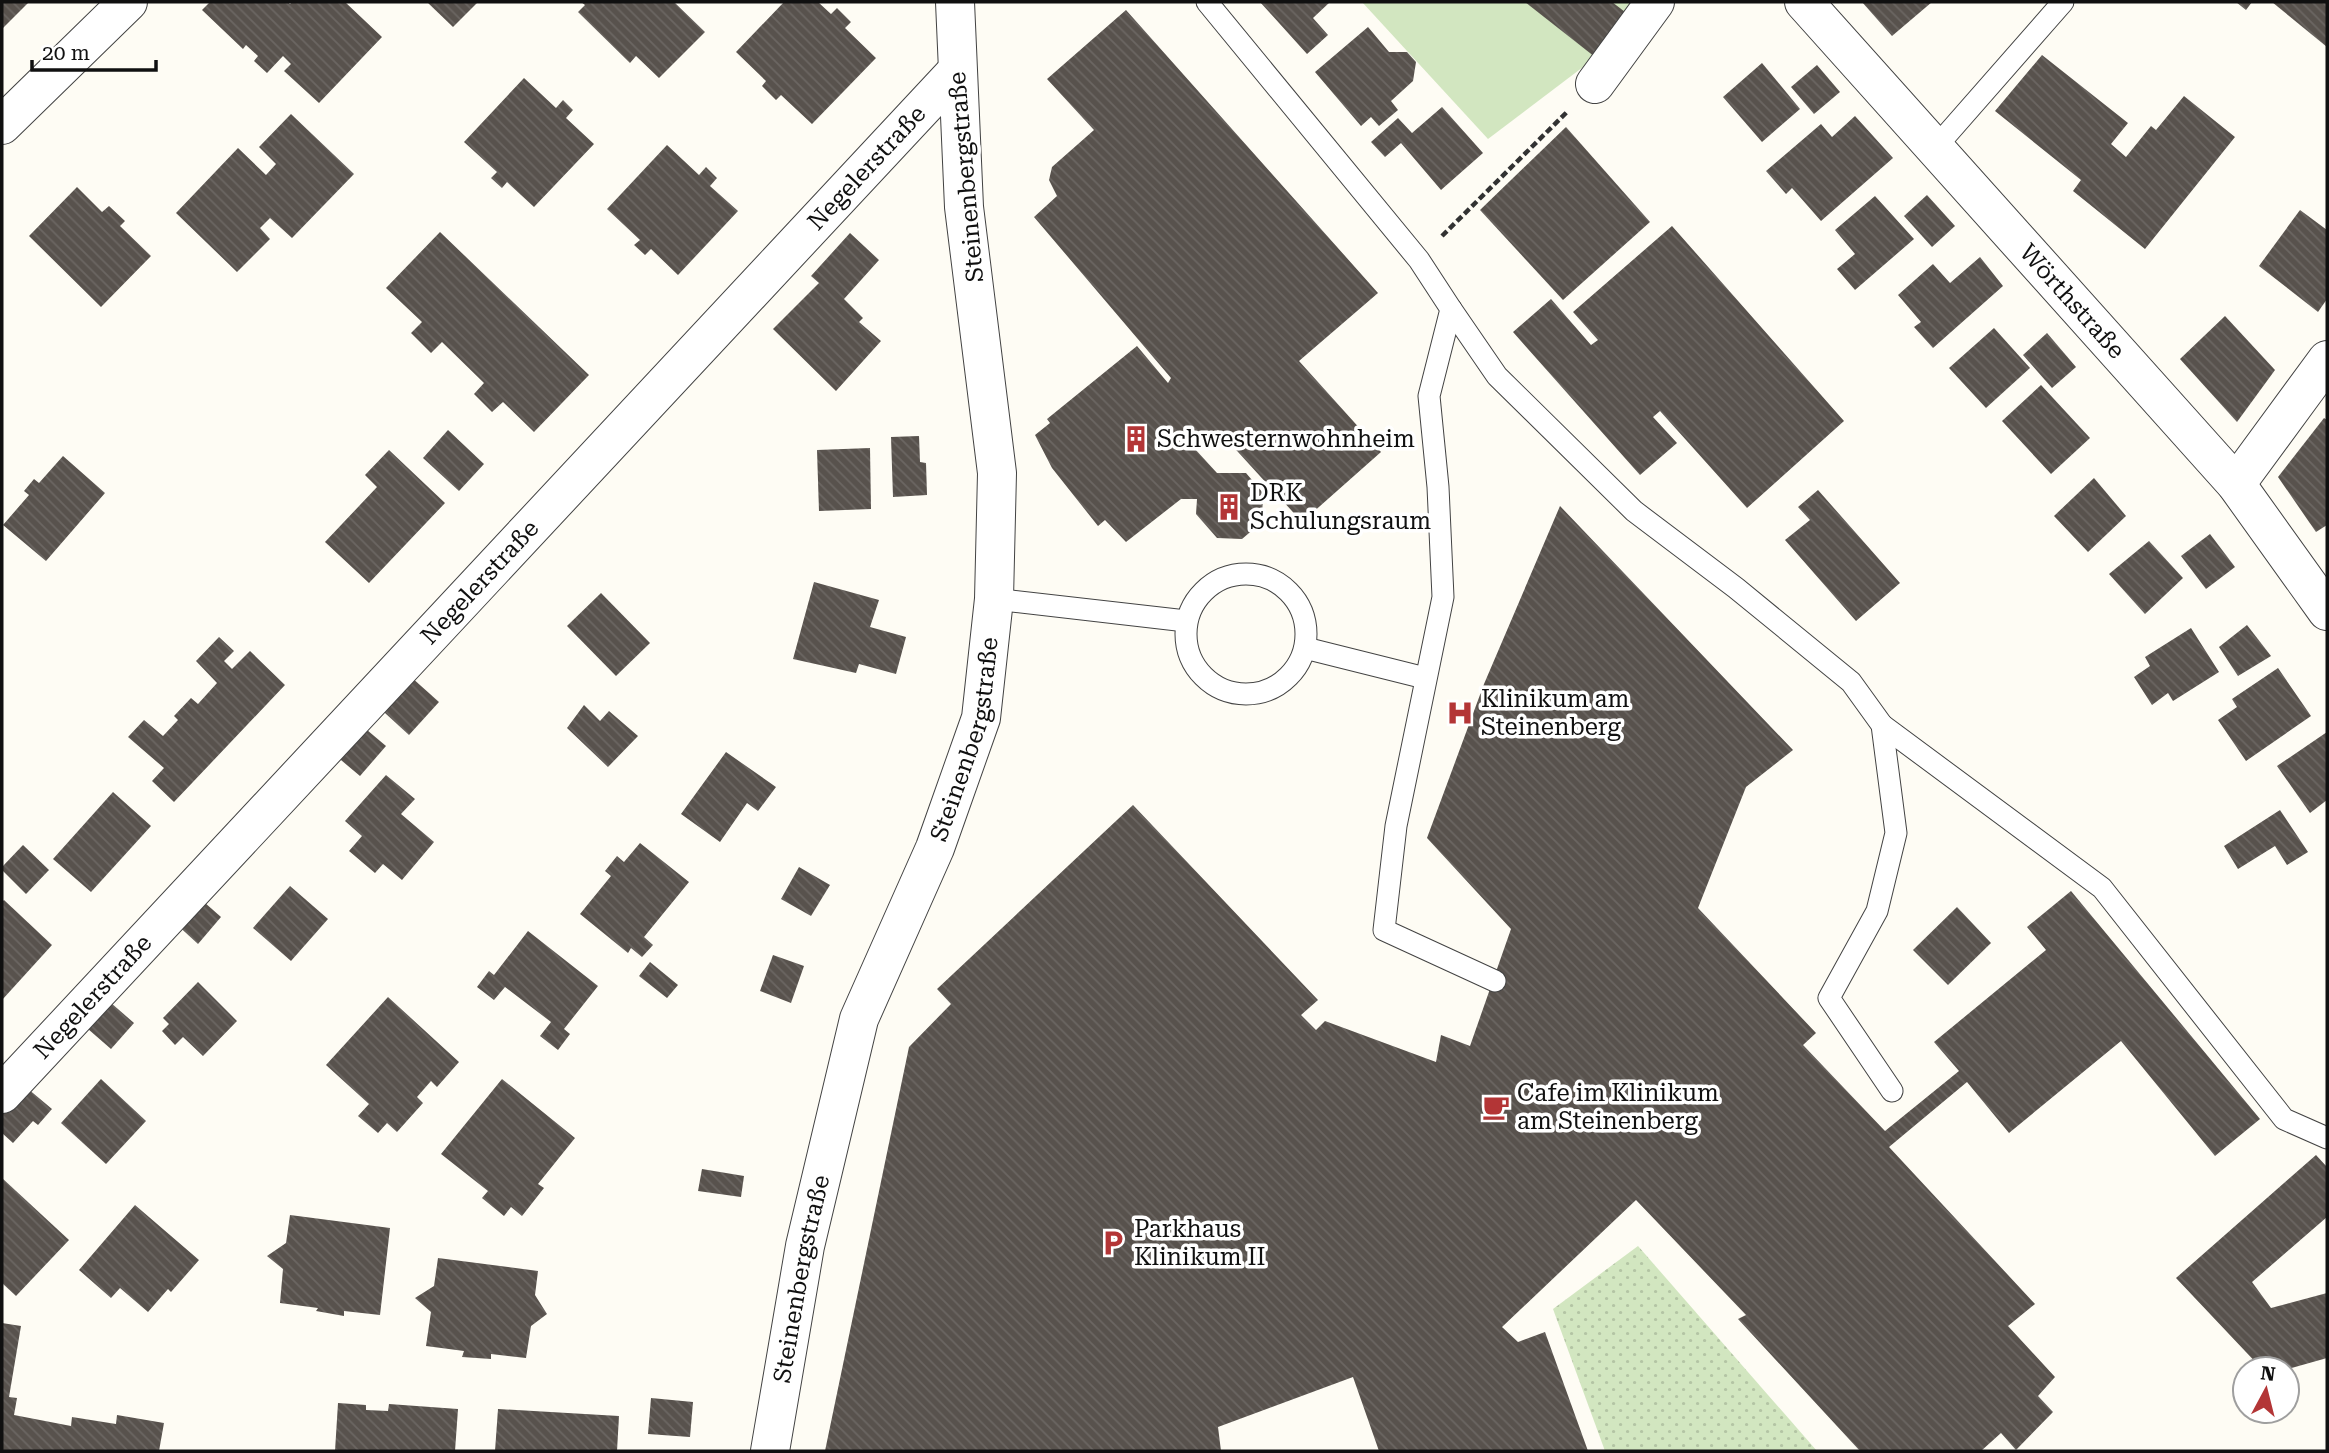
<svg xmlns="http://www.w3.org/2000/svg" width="2329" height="1453" font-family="'Roboto Serif',serif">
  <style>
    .park { fill: url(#park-dots) }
    .garden { fill: #d2e6c0 }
    .building { fill: url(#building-back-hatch) }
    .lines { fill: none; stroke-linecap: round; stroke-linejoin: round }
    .service-casing { stroke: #434343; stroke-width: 23 }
    .minor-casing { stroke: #434343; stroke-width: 40 }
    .path { stroke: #323232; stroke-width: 4.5; stroke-dasharray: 7 3.5; stroke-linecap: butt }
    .service { stroke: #fff; stroke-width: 21 }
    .minor { stroke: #fff; stroke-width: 38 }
    .labels { text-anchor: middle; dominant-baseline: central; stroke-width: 7; stroke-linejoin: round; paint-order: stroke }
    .street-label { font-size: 24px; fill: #101010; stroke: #fff }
    .poi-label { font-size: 24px; fill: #101010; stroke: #fff; text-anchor: start }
  </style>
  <defs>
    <pattern id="park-dots" width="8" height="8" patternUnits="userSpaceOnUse" patternTransform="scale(1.75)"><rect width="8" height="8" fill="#d2e6c0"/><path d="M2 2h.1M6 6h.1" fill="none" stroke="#b3c4a4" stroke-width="1.8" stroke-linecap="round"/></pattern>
    <pattern id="building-back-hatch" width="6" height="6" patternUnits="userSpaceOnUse" patternTransform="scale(1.75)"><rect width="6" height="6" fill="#58524d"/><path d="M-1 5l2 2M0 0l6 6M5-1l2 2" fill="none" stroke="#6b6662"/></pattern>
  </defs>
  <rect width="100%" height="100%" fill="#fefcf4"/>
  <!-- park -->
  <polygon class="park" points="1638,1246 1817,1451 1605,1451 1553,1309"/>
  <!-- garden -->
  <polygon class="garden" points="1362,2 1637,2 1587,64 1488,139"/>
  <!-- building -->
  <g class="building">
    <polygon points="2,2 29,2 2,29"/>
    <polygon points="210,2 288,2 290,4 292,2 345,2 382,37 319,103 284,71 291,64 283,56 267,73 254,61 258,56 246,45 243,49 202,10"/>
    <polygon points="427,2 478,2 453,27"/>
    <polygon points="581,2 674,2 705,32 659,78 636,56 630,63 578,12 585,5"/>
    <polygon points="784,2 818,2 831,14 837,8 851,22 845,28 876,58 812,124 781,95 776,100 762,86 766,81 736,52"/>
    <polygon points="1260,2 1330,2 1313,18 1328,35 1307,54"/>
    <polygon points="1525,2 1612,2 1629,15 1595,57"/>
    <polygon points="1862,2 1932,2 1892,36"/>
    <polygon points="2236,2 2252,2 2246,10"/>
    <polygon points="2272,2 2327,2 2327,47"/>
    <polygon points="1126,10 1378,293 1299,361 1381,452 1302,522 1218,430 1195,449 1217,473 1246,473 1263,493 1262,522 1242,539 1217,538 1196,514 1197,499 1181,499 1126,542 1105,520 1098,526 1052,468 1035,435 1050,423 1047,419 1137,346 1168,383 1171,378 1034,217 1057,196 1049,180 1052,167 1094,130 1047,79"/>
    <polygon points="1368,27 1389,52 1407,52 1416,62 1413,81 1391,101 1398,110 1379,126 1371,117 1361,126 1315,72"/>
    <polygon points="2042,55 2128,123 2111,144 2126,157 2151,126 2156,130 2184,96 2235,137 2145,249 2073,191 2081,180 1995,111"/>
    <polygon points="1762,63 1800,109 1762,142 1723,97"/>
    <polygon points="1817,65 1840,92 1814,114 1791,87"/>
    <polygon points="524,78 556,108 563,100 573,110 566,118 594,144 534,207 507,182 502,188 491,178 497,172 464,142"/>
    <polygon points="1442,107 1483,153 1441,190 1401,143 1385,157 1371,142 1398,118 1412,133"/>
    <polygon points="291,114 354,174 292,238 270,218 260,228 270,239 237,272 176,213 238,148 266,175 276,164 259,147"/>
    <polygon points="1855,116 1893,158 1821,221 1792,188 1786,194 1766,171 1821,124 1832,137"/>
    <polygon points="1566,127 1650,222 1563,300 1480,210"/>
    <polygon points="667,145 699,175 706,167 717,178 710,186 738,211 678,275 651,249 645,255 634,245 640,240 607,209"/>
    <polygon points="77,187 102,212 109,206 125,221 120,226 151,256 101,307 29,236"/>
    <polygon points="1927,195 1955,226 1932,247 1904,216"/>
    <polygon points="1875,196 1914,239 1855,290 1837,269 1855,254 1835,230"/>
    <polygon points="2300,210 2327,230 2327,299 2318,312 2259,266"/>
    <polygon points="1672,226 1844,421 1747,508 1660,411 1653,417 1677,443 1640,475 1513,332 1551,299 1591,345 1598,340 1573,312"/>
    <polygon points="440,232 589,375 534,432 503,402 492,412 474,394 484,383 442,342 431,353 411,333 422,322 386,288"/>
    <polygon points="850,233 879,260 844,299 863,318 859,322 881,341 836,391 773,329 819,283 811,276"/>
    <polygon points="1980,257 2003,286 1933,348 1914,327 1921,322 1898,295 1933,264 1950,283"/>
    <polygon points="2225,316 2275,370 2237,422 2180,359"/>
    <polygon points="1994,328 2030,368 1986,408 1949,368"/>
    <polygon points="2047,333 2076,367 2052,388 2023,355"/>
    <polygon points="2041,385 2090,438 2051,474 2002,421"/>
    <polygon points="2324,418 2327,420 2327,525 2316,532 2278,477"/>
    <polygon points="448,430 484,464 459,491 423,458"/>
    <polygon points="919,436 920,462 926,463 927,495 893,497 891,437"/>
    <polygon points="870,448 871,509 819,511 817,450"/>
    <polygon points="389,450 445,503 369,583 325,542 377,487 365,475"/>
    <polygon points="63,456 105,493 46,561 3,525 29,495 24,491 34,479 39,483"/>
    <polygon points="2094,478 2126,516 2088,552 2054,516"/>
    <polygon points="1818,490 1900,583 1856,621 1785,540 1810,520 1798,507"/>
    <polygon points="1560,506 1793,750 1746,787 1698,908 1816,1033 1803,1045 1885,1131 1959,1071 1934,1042 2046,950 2027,927 2071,891 2260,1119 2215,1156 2121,1041 2009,1133 1967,1082 1889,1147 2035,1304 2008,1326 2055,1377 2038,1396 2053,1412 2016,1450 2001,1433 1981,1451 1860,1451 1738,1319 1746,1315 1636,1200 1502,1327 1518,1342 1545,1332 1588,1451 1379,1451 1353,1377 1218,1427 1221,1451 825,1451 909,1047 951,1004 937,989 1133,805 1318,1000 1301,1015 1316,1030 1325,1021 1436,1062 1441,1035 1470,1046 1511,929 1427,838 1484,684"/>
    <polygon points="2210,534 2235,567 2206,589 2181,556"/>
    <polygon points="2149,541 2183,578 2145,614 2109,574"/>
    <polygon points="814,582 879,600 870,627 906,637 896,674 859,664 856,673 793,659"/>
    <polygon points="601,593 650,643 616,676 567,626"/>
    <polygon points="2247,625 2271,656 2238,676 2219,647"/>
    <polygon points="2191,628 2219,672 2173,701 2168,693 2152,705 2134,677 2150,666 2145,657"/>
    <polygon points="219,637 234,651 224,661 232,669 250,651 285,685 174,802 152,781 164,768 128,737 144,720 163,736 178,720 174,716 191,698 198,704 217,683 196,661"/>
    <polygon points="2278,668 2311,716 2246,761 2218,720 2237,707 2232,699"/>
    <polygon points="411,677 439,702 409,735 373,702"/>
    <polygon points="584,705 600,721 609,711 638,736 608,767 567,728"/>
    <polygon points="354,719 386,746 360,776 329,750"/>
    <polygon points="2327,732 2327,800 2310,813 2277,766"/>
    <polygon points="726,752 776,787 758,811 747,803 720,842 681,814"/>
    <polygon points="386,775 415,799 401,814 434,842 402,880 383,864 375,873 349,851 362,836 345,821"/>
    <polygon points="113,792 151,826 91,892 53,859"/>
    <polygon points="2280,810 2308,852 2287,865 2275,846 2238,869 2224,846"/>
    <polygon points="640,843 689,882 644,937 653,945 642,957 631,948 628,953 580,914 611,876 605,871 617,856 624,862"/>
    <polygon points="23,845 49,870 26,894 2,870 2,867"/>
    <polygon points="799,867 830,885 811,916 781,899"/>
    <polygon points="290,886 328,919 291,961 253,928"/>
    <polygon points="196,895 221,917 198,944 173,921"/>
    <polygon points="4,900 52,945 2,1000 2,902"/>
    <polygon points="1957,907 1991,943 1948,985 1913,950"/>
    <polygon points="528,931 598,986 564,1029 570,1034 558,1050 540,1036 551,1022 505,987 494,1000 477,987 489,971 494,975"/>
    <polygon points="773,955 804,966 791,1003 760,991"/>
    <polygon points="650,962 678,985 667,998 639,976"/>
    <polygon points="198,982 237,1021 203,1056 183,1037 175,1045 162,1031 169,1024 163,1018"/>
    <polygon points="103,996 134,1023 111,1049 80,1022"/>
    <polygon points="388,997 459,1062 437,1087 431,1081 417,1097 423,1103 397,1132 387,1123 378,1133 358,1116 369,1104 326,1065"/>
    <polygon points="101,1079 146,1121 106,1164 61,1123"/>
    <polygon points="502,1079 575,1138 538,1184 544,1188 522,1216 511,1207 504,1216 482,1198 488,1191 441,1154"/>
    <polygon points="21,1083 52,1109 38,1125 33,1121 13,1143 2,1133 2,1105"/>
    <polygon points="2316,1155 2327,1167 2327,1217 2252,1282 2271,1308 2327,1293 2327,1358 2288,1369 2262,1369 2176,1278"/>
    <polygon points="702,1169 744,1176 741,1197 698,1191"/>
    <polygon points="2,1178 69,1240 16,1296 2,1283"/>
    <polygon points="135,1205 199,1260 171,1292 168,1289 148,1312 120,1288 111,1298 79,1270"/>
    <polygon points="290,1215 390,1228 380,1315 344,1311 344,1316 316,1311 318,1308 280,1303 283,1269 267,1256 286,1243"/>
    <polygon points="438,1258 538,1271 535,1295 547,1314 531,1326 526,1358 491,1354 491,1359 462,1357 464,1351 426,1346 431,1312 415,1298 434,1286"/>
    <polygon points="2,1323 21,1326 9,1397 17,1398 14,1415 71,1426 72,1417 116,1424 117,1415 164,1423 159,1451 2,1451"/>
    <polygon points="651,1398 693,1402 690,1437 648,1434"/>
    <polygon points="338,1403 366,1405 366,1410 388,1411 389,1404 458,1409 455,1451 335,1451"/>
    <polygon points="498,1409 619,1416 617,1451 495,1451"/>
  </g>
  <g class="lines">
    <defs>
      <g id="service">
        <polyline points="1207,2 1419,260 1451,309 1429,396 1438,487 1443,597 1396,826 1384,930 1495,981"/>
        <polyline points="1935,148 2063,2"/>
        <polyline points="1451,309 1497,376 1634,511 1736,588 1851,682 1882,725 1896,833 1877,911 1829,998 1892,1091"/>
        <circle cx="1246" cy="634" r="60"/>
        <polyline points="994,599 1186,621"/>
        <polyline points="1305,648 1425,678"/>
        <polyline points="1882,725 2102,888 2284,1119 2327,1138"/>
      </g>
      <g id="minor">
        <path id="s1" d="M1804,2L2236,484L2327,611"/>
        <polyline points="1595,84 1655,2"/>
        <polyline points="2,125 128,2"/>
        <polyline points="2236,484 2327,360"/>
        <path id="s2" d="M2,1094L956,72"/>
        <path id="s3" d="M770,1451L805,1246L859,1019L935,848L981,718L994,599L997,473L964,207L955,2"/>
      </g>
    </defs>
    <!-- service casing -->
    <use href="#service" class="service-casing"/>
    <!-- minor casing -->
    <use href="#minor" class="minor-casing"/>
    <!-- path -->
    <polyline class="path" points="1442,236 1567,112"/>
    <!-- service -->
    <use href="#service" class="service"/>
    <!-- minor -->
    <use href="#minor" class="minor"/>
  </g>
  <!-- icons -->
  <defs>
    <symbol id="building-bare" viewBox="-9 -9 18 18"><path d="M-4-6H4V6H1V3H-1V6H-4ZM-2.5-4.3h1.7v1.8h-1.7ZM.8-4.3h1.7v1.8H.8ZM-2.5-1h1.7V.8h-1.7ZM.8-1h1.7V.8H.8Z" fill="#b33536" stroke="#fff" stroke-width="2.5" paint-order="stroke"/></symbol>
    <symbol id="hospital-bare" viewBox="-9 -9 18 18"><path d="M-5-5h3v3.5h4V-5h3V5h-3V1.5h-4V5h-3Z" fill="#b33536" stroke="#fff" stroke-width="2.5" paint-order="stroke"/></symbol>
    <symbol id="cafe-bare" viewBox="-9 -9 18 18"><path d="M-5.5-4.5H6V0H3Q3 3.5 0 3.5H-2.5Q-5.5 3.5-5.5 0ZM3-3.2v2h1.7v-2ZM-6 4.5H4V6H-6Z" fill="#b33536" stroke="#fff" stroke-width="2.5" paint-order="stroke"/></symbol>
    <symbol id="parking-bare" viewBox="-9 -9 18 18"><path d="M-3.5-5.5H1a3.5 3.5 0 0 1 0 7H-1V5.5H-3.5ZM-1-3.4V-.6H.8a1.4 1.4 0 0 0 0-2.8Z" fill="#b33536" stroke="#fff" stroke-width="2.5" paint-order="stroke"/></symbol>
  </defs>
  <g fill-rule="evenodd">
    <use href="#building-bare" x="1117" y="420" width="38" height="38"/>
    <use href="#building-bare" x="1210" y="488" width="38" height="38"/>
    <use href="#hospital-bare" x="1441" y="694" width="38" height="38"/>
    <use href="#cafe-bare" x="1477" y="1088" width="38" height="38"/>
    <use href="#parking-bare" x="1094" y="1224" width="38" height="38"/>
  </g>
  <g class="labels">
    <!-- street labels -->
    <g class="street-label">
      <text stroke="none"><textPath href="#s2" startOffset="1267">Negelerstraße</textPath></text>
      <text transform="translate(966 177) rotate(-95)">Steinenbergstraße</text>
      <text stroke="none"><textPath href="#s1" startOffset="402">Wörthstraße</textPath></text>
      <text stroke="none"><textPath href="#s2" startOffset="700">Negelerstraße</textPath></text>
      <text stroke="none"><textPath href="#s3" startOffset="742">Steinenbergstraße</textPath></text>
      <text stroke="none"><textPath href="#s2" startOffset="133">Negelerstraße</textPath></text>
      <text stroke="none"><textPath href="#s3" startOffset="175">Steinenbergstraße</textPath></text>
    </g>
    <!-- poi labels -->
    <g class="poi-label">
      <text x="1157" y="439">Schwesternwohnheim</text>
      <text x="1250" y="493">DRK<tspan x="1250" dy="28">Schulungsraum</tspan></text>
      <text x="1481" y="699">Klinikum am<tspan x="1481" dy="28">Steinenberg</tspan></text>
      <text x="1517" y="1093">Cafe im Klinikum<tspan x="1517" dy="28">am Steinenberg</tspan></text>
      <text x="1134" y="1229">Parkhaus<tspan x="1134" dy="28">Klinikum II</tspan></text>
    </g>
  </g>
  <!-- border -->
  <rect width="2329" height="1453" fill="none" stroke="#101010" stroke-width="7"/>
  <!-- north arrow -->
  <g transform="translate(2266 1390) rotate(7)"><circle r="33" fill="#ffffff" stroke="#9f9f9f" stroke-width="2"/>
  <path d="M0-5L12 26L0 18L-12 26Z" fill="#b33536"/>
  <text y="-10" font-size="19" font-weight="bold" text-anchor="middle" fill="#101010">N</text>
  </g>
  <!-- scale -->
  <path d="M32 60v10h124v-10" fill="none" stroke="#101010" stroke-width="3.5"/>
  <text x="42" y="60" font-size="21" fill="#101010" stroke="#ffffff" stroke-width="5" paint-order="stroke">20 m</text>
</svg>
